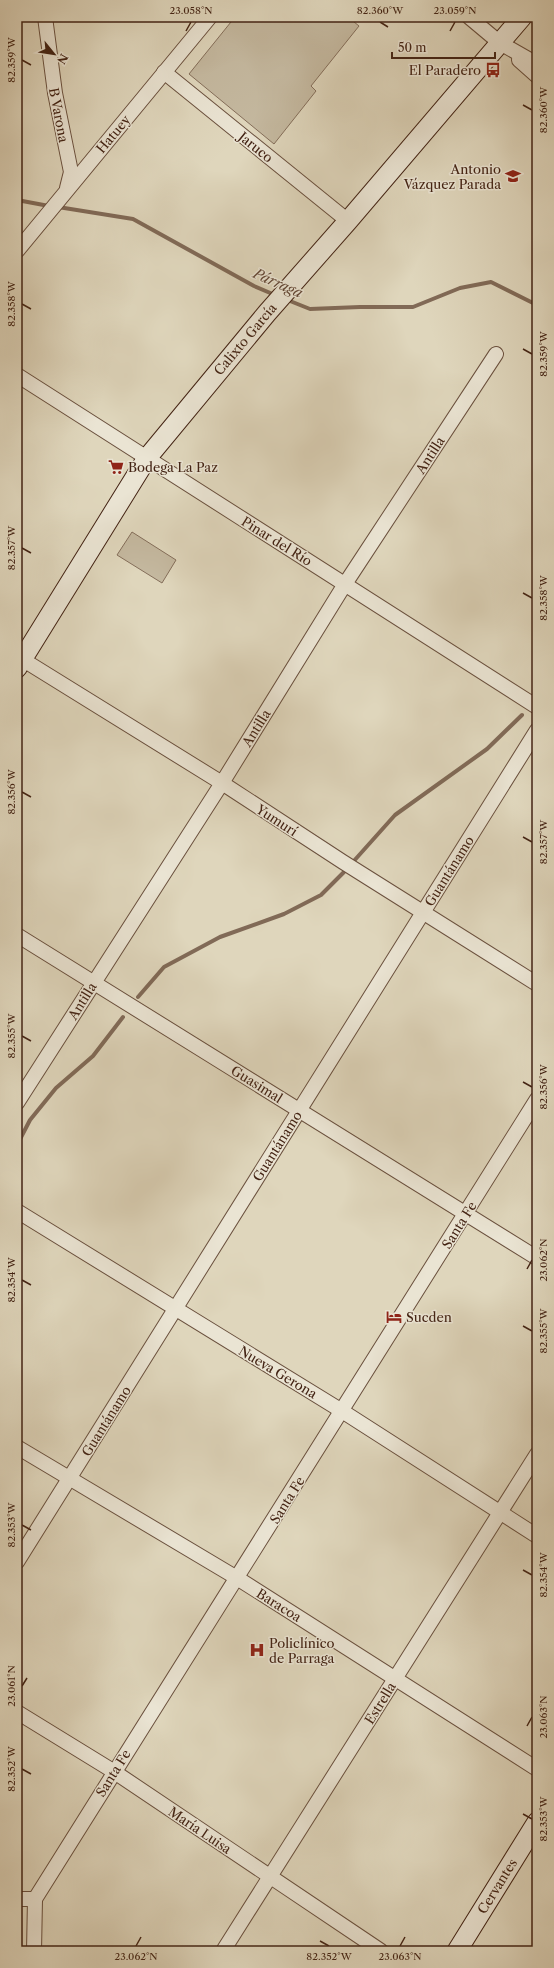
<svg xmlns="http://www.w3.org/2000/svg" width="554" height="1968" font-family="'Libre Caslon Text',serif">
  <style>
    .green { fill: #c4b89f; stroke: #846e5a }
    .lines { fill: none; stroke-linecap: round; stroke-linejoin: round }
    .stream { stroke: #816a57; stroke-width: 4 }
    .street-casing { stroke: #6a503e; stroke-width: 16 }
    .secondary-casing { stroke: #432314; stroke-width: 21 }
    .street { stroke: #eae4d3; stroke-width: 14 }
    .secondary { stroke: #eae4d3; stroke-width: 19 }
    .ticks { fill: none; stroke: #432314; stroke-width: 1.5 }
    .labels { text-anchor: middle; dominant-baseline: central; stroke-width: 3; stroke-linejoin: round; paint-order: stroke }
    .poi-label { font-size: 13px; fill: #432314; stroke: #eae4d3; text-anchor: start }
    .street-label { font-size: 13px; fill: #432314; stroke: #eae4d3 }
    .water-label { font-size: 14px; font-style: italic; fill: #624635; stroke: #eae4d3 }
    .neatline { fill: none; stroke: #432314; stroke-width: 1.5 }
    .ticks-label { font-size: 10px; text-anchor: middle; fill: #432314 }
  </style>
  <rect width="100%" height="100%" fill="#dfd6bc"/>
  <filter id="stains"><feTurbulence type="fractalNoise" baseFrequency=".005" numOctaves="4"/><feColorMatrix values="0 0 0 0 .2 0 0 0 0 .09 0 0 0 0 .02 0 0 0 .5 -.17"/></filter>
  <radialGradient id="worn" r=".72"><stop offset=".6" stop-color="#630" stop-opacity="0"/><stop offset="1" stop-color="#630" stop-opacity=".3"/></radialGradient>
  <!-- green -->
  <g class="green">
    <polygon points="235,17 348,17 359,26 311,86 316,91 274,144 189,74"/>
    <polygon points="132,532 176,560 162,583 117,555"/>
  </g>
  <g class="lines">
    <!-- stream -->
    <g class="stream">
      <polyline points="17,200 49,206"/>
      <polyline points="58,207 133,219 254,286 275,295"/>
      <polyline points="285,299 310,309 360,307 413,307 460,288 491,282 537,305"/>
      <polyline points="138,997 164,967 220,937 284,914 321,895 344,872 395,815 487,749 522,715"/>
      <polyline points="17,1145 30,1120 56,1088 93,1056 123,1017"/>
    </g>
    <defs>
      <g id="street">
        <polyline points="45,17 55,93 71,172 67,188"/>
        <polyline points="469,17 500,43 537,64"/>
        <polyline points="519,60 537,76"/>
        <polyline points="164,72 348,221"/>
        <polyline points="17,251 210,17"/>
        <polyline points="17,375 537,707"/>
        <polyline points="17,656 222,783 343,862 537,984"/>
        <polyline points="17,935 537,1258"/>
        <polyline points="17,1103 222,783 345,584 496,354"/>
        <polyline points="17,1211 342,1411 537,1536"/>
        <polyline points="17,1447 237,1578 537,1769"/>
        <polyline points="17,1562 537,730"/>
        <polyline points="17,1712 113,1771 381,1951"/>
        <polyline points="17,1899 35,1899"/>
        <polyline points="35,1899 537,1099"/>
        <polyline points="34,1951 35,1899"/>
        <polyline points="223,1951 537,1454"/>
      </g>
      <g id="secondary">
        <polyline points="17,668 147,458 267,313 348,221 522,17"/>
        <polyline points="457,1951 537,1822"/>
      </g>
    </defs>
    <!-- street casing -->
    <use href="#street" class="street-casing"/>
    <!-- secondary casing -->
    <use href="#secondary" class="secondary-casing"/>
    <!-- street -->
    <use href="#street" class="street"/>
    <!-- secondary -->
    <use href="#secondary" class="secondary"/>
  </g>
  <!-- ticks -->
  <path class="ticks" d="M380,22L388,27M186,31L191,22M450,31L455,22M22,60L31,65M523,105L532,110M22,304L31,309M523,349L532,354M22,548L31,553M523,593L532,598M22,792L31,797M523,837L532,842M22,1036L31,1041M523,1082L532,1087M527,1269L532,1260M22,1280L31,1285M523,1326L532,1331M22,1525L31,1530M523,1570L532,1575M22,1686L27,1678M527,1726L532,1717M22,1769L31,1774M523,1814L532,1819M320,1941L329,1946M136,1946L141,1937M400,1946L405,1937"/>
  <!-- icons -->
  <defs>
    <symbol id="bus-bare" viewBox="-9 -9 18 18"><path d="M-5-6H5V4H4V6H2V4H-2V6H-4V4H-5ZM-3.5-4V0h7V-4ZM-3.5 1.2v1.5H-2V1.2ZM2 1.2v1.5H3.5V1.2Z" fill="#8f2418" stroke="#eae4d3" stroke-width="2.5" paint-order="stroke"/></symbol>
    <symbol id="school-bare" viewBox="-9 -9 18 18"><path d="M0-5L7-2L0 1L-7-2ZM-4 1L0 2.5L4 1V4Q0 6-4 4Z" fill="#8f2418" stroke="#eae4d3" stroke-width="2.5" paint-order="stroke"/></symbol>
    <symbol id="supermarket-bare" viewBox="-9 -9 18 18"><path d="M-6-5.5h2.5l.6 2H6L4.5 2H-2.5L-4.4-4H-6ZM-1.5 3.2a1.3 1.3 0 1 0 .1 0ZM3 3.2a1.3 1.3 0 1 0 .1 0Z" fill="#8f2418" stroke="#eae4d3" stroke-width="2.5" paint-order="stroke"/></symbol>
    <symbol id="hotel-bare" viewBox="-9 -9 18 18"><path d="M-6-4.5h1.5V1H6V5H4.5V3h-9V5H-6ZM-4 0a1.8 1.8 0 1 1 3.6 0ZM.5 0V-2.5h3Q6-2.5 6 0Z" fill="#8f2418" stroke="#eae4d3" stroke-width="2.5" paint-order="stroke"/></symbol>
    <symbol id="hospital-bare" viewBox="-9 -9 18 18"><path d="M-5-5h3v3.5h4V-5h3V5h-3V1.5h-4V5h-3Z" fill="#8f2418" stroke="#eae4d3" stroke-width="2.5" paint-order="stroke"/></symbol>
  </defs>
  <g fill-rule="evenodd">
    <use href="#bus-bare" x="482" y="59" width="22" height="22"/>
    <use href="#school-bare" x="502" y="165" width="22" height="22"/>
    <use href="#supermarket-bare" x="105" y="456" width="22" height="22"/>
    <use href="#hotel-bare" x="383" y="1306" width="22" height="22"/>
    <use href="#hospital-bare" x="246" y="1639" width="22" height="22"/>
  </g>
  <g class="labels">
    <!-- poi labels -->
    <g class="poi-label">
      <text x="481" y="70" text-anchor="end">El Paradero</text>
      <text x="501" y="169" text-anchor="end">Antonio<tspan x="501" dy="15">Vázquez Parada</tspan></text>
      <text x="128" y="467">Bodega La Paz</text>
      <text x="406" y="1317">Sucden</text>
      <text x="269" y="1643">Policlínico<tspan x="269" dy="15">de Parraga</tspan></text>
    </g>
    <!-- street labels -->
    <g class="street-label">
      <text transform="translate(59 115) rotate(79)">B Varona</text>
      <text transform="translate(113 134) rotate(-50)">Hatuey</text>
      <text transform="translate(256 147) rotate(39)">Jaruco</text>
      <text transform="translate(245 339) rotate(-50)">Calixto García</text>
      <text transform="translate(430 455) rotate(-57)">Antilla</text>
      <text transform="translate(277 541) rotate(32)">Pinar del Río</text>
      <text transform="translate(256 728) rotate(-58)">Antilla</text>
      <text transform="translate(277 820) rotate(33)">Yumurí</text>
      <text transform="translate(449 871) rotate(-58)">Guantánamo</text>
      <text transform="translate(82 1001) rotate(-58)">Antilla</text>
      <text transform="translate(257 1084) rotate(32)">Guasimal</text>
      <text transform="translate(277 1146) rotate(-58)">Guantánamo</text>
      <text transform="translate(459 1225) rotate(-58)">Santa Fe</text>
      <text transform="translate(278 1372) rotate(31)">Nueva Gerona</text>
      <text transform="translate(106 1421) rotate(-58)">Guantánamo</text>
      <text transform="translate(287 1500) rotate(-58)">Santa Fe</text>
      <text transform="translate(279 1605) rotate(32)">Baracoa</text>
      <text transform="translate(380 1703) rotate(-58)">Estrella</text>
      <text transform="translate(113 1773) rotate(-58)">Santa Fe</text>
      <text transform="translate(200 1830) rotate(34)">María Luisa</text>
      <text transform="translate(497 1886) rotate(-58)">Cervantes</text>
    </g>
    <!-- water labels -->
    <g class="water-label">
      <text transform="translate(278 283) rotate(24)">Párraga</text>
    </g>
  </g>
  <!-- margin -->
  <rect width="554" height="1968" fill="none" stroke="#dfd6bc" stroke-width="44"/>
  <!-- north arrow -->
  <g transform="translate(54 54) rotate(120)" stroke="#eae4d3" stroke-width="3" paint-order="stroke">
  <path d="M0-3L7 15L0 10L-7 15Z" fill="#432314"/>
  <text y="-6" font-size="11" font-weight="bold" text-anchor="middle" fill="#432314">N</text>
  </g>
  <!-- scale -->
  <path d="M392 52v6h103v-6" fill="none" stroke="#432314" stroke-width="2"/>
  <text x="398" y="52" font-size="12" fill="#432314" stroke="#eae4d3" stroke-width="3" paint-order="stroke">50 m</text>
  <rect x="22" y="22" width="510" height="1924" class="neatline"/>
  <g class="ticks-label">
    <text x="191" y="14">23.058°N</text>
    <text x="380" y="14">82.360°W</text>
    <text x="455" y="14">23.059°N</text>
    <text transform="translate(11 60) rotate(-90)" y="4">82.359°W</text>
    <text transform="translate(543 110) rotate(-90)" y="4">82.360°W</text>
    <text transform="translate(11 304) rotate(-90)" y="4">82.358°W</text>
    <text transform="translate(543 354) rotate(-90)" y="4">82.359°W</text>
    <text transform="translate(11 548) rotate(-90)" y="4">82.357°W</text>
    <text transform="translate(543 598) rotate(-90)" y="4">82.358°W</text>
    <text transform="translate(11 792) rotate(-90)" y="4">82.356°W</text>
    <text transform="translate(543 842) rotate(-90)" y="4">82.357°W</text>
    <text transform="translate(11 1036) rotate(-90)" y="4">82.355°W</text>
    <text transform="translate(543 1087) rotate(-90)" y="4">82.356°W</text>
    <text transform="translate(543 1260) rotate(-90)" y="4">23.062°N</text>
    <text transform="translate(11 1280) rotate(-90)" y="4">82.354°W</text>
    <text transform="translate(543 1331) rotate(-90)" y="4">82.355°W</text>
    <text transform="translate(11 1525) rotate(-90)" y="4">82.353°W</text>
    <text transform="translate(543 1575) rotate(-90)" y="4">82.354°W</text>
    <text transform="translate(11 1686) rotate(-90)" y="4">23.061°N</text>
    <text transform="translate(543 1717) rotate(-90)" y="4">23.063°N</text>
    <text transform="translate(11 1769) rotate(-90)" y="4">82.352°W</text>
    <text transform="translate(543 1819) rotate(-90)" y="4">82.353°W</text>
    <text x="136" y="1960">23.062°N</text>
    <text x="329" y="1960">82.352°W</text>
    <text x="400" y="1960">23.063°N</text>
  </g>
  <rect width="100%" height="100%" filter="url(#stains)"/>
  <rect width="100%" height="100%" fill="url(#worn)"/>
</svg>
